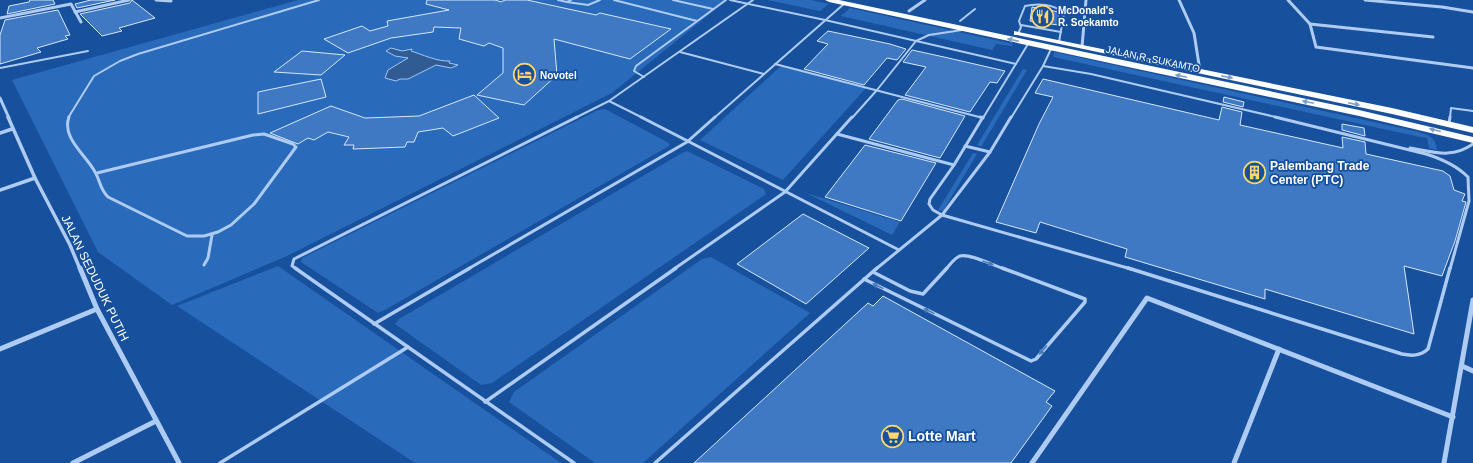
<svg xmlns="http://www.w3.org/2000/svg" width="1473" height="463" font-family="Arial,sans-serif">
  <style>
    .green { fill: #2a6aba }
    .water { fill: #315b93; stroke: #a0c7f5 }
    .building { fill: #3f79c3; stroke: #d6e7fd }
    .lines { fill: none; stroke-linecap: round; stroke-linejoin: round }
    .service-far2 { stroke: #aeccf3; stroke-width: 2 }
    .service-far1 { stroke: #aeccf3; stroke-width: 3 }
    .service { stroke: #aeccf3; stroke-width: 3.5 }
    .minor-far2 { stroke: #aeccf3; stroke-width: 3 }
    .minor-far1 { stroke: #aeccf3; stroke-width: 3.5 }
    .minor { stroke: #aeccf3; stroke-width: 5 }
    .trunk { fill: #fcfdff; fill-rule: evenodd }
    .oneway { fill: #7e9ec9 }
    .oneway2 { fill: #4c7bbb }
    .labels { text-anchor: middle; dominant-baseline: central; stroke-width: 3.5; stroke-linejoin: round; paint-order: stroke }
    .far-poi-label { font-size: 10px; font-weight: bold; fill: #fff; stroke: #17509d; text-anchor: start }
    .far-street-label { font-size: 10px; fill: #fff; stroke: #17509d }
    .poi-label { font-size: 12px; font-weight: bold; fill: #fff; stroke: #17509d; text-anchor: start }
    .street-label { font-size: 12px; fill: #fff; stroke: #17509d }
    .near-poi-label { font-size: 14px; font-weight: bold; fill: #fff; stroke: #17509d; text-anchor: start }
  </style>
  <rect width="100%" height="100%" fill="#17509d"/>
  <!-- green -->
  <g class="green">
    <polygon points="298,0 727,0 612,93 287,256 172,305 98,252 12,80"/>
    <polygon points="767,0 811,0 829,4 820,11"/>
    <polygon points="850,8 1013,44 1012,46 996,44 992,50 841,16"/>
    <path d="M1054,52L1419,132C1429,135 1436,138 1437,150L1429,148L1427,138L1420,137L1053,57Z"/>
    <polygon points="781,66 866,88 783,180 700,140"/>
    <polygon points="1023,69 1027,70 981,147 977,145"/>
    <polygon points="605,109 669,143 669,146 385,310 378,313 301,262 302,258 598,110"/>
    <polygon points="687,151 764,189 766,194 492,383 481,385 395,324 399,319 682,153"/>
    <polygon points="973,153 977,154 943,211 938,210"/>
    <polygon points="806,193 900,222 892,235"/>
    <polygon points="711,257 810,313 643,463 595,463 509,402 514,392 702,259"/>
    <polygon points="278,266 561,463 415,463 177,306"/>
  </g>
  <!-- water -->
  <path class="water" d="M391,48L402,51L412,49L411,51C421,54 438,62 450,61L449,63L458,65L451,68L436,65L408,79H400L396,81L385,78L388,70L408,58L395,56L386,51Z"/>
  <!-- building -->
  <g class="building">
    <polygon points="30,0 53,0 55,4 7,14 9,6 29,2"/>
    <polygon points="91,0 115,0 77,8 75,4"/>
    <polygon points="132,0 155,18 119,28 122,31 102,36 80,14 130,3"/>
    <polygon points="427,0 495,0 501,2 505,0 527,0 596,15 600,13 671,29 630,59 554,39 557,75 524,105 477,95 503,73 503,48 489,43 484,46 459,39 461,28 434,27 433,32 391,38 348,53 324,39 362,26 370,31 388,26 387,21 449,10 426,4"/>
    <polygon points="1032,7 1059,12 1058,25 1030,21"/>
    <polygon points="58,10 70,35 65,36 68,39 37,48 41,52 0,64 0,35 5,20"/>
    <polygon points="828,31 890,44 906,49 897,60 887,58 864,85 804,69 828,44 817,41"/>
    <polygon points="912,50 944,57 1005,71 997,83 990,82 970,112 905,95 926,67 903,62"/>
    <polygon points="302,51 345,55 321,75 274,72"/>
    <polygon points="321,79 326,97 258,114 258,92"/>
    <polygon points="1043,79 1219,120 1222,107 1242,112 1240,125 1343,148 1342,137 1365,142 1366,154 1443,171 1450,176 1454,190 1465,194 1462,201 1466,202 1455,241 1442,276 1404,266 1414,334 1265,289 1265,299 1125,257 1127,249 1040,222 1036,233 996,222 1039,124 1053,97 1035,93"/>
    <polygon points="474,95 499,118 453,136 443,128 418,132 414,142 407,142 405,147 353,149 354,145 344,145 349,137 328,132 314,140 308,138 298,144 270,133 331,106 365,118 419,116"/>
    <polygon points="1224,97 1244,102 1243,107 1223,102"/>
    <polygon points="902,99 965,116 940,158 869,139 898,100"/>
    <polygon points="1342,124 1364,128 1365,136 1342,130"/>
    <polygon points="865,145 936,163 901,221 825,197"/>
    <polygon points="803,214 869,248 806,304 737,264"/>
    <polygon points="883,296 1055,391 1046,402 1052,406 1011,463 694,463 868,303 873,306"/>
  </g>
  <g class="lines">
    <!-- service-far2 -->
    <g class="service-far2">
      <polyline points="558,0 567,2 571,0"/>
      <polyline points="614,0 697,21"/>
      <polyline points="673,0 713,9"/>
      <polyline points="730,0 825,20 1016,64"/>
      <polyline points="567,2 588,5 600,0"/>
      <polyline points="960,21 975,9"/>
      <polyline points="1021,25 1061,32"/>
      <path d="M1018,34L1021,27L1019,21L1025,6C1038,3 1054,4 1064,13L1059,42"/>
      <polyline points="680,52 764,74"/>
      <polyline points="775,64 983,118"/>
      <polyline points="1043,66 1091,74 1280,118"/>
      <polyline points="0,68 88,51"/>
      <polyline points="644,77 634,71 636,66 726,0"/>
      <polyline points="609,101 643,118"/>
      <polyline points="68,118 94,76 120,61 138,54 319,0"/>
      <polyline points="575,118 609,101 753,0"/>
      <polyline points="714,118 845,3"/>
      <polyline points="852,118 877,90 916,41 929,35 962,30"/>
      <polyline points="983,118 1028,44"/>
      <polyline points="1011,118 1043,66 1051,49"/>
      <polyline points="1450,118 1451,108 1473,111"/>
    </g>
    <!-- service-far1 -->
    <g class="service-far1">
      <path d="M69,117C61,138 87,156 95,172C101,182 99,188 108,197L187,236H204L218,232L231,225L254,204L296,147L293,144L264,134L253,135L97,173"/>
      <polyline points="641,117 899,250"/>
      <polyline points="980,117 983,118"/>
      <polyline points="983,117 954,165 930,199 929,204 933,210 942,215 1131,269"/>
      <path d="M1275,117L1426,154C1442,159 1456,165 1468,177L1469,201L1450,269"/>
      <polyline points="1449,124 1450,117"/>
      <polyline points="837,134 954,165"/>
      <polyline points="965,146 990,152"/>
      <path d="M1410,148C1434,152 1452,159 1473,144"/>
      <polyline points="204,265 208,258 212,235"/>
      <polyline points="297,269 292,266 294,259 577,117"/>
      <polyline points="468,269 687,142 715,117"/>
      <polyline points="674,269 785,192 852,117"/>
      <polyline points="876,269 942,215 990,152 1011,117"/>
      <path d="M946,269C950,265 954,258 960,256C970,253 994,266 1005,269"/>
    </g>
    <!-- service -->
    <g class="service">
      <polyline points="295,268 574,463"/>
      <path d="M1128,268L1402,354C1412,356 1420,356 1428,349L1450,268"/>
      <polyline points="873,272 910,291 923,294 947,268"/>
      <polyline points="864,279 1031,361 1036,359 1085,302 1085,299 1002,268"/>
      <polyline points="374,324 470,268"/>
      <polyline points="485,402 676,268"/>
      <polyline points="220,463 408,347"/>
      <polyline points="655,463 877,268"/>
    </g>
    <!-- minor-far2 -->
    <g class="minor-far2">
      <polyline points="156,0 171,1"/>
      <polyline points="1179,0 1194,33 1200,71"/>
      <polyline points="1288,0 1310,24 1316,47 1473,68"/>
      <polyline points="1365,0 1442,7 1473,12"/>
      <polyline points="909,11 925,0"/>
      <polyline points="75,12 129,0"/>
      <polyline points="0,18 71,4 81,22"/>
      <polyline points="1310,24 1433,37"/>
      <polyline points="1082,47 1086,0"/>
      <polyline points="0,98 9,118"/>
    </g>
    <!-- minor-far1 -->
    <g class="minor-far1">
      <polyline points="8,117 35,178 70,245 80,269"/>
      <polyline points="0,133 12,129"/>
      <polyline points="0,190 35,178"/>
    </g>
    <!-- minor -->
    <g class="minor">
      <polyline points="80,268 97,309 179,463"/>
      <polyline points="0,349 97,309"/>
      <polyline points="1462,366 1473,371"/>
      <polyline points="73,463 156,421"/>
      <polyline points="1032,463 1147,298 1453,417"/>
      <polyline points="1234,463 1279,349"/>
      <polyline points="1444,463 1473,300"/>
    </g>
    <!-- trunk -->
    <g class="trunk">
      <polygon points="825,0 839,0 1359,110 1473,137 1473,143 1359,116 1128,67 829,2"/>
      <polygon points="1014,31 1392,108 1473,127 1473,133 1392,114 1017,35 1014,35"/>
    </g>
  </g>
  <!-- one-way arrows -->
  <defs><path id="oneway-solid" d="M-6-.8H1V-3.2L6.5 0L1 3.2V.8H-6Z"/></defs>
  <g class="oneway">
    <use href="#oneway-solid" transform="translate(1013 40) rotate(-168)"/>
    <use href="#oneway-solid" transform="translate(1181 76) rotate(-168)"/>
    <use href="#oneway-solid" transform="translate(1227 77) rotate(12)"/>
    <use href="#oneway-solid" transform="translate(1308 102) rotate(-168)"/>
    <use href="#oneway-solid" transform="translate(1354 104) rotate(12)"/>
    <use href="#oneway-solid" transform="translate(1435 130) rotate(-166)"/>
  </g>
  <g class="oneway2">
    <use href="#oneway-solid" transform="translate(988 263) rotate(20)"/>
    <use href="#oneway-solid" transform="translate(878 286) rotate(-154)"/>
    <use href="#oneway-solid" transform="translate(929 311) rotate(-154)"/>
    <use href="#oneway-solid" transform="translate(1043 350) rotate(130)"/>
  </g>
  <!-- icons -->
  <defs>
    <symbol id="restaurant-ring" viewBox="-11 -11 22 22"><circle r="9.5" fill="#17509d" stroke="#ffd66f" stroke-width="1.5"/><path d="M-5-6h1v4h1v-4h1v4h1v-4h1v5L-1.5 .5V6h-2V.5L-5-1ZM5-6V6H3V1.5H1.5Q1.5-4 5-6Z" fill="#ffd66f"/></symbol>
    <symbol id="hotel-ring" viewBox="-11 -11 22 22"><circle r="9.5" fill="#17509d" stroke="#ffd66f" stroke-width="1.5"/><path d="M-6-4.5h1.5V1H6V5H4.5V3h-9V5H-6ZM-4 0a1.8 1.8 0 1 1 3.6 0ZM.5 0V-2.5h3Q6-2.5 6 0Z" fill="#ffd66f"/></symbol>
    <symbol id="building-ring" viewBox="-11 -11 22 22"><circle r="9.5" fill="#17509d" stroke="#ffd66f" stroke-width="1.5"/><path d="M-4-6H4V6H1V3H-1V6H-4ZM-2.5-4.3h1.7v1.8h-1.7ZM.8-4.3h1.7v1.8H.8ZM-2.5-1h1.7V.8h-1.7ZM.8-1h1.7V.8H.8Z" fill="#ffd66f"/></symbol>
    <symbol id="supermarket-ring" viewBox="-11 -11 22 22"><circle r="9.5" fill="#17509d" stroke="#ffd66f" stroke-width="1.5"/><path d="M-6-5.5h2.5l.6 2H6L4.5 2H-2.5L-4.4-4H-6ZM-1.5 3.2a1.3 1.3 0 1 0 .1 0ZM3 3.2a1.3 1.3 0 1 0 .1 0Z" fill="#ffd66f"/></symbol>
  </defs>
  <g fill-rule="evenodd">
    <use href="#restaurant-ring" x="1030" y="4" width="25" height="25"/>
    <use href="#hotel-ring" x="512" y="62" width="25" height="25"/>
    <use href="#building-ring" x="1242" y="160" width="25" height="25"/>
    <use href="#supermarket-ring" x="880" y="424" width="25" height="25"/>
  </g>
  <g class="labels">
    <!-- far-poi labels -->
    <g class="far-poi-label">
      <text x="1058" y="10">McDonald's<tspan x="1058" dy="12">R. Soekamto</tspan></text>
      <text x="540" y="75">Novotel</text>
    </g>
    <!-- far-street labels -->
    <g class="far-street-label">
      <text transform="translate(1153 59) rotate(12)">JALAN R. SUKAMTO</text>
    </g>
    <!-- poi labels -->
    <g class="poi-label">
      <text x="1270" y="166">Palembang Trade<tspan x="1270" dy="14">Center (PTC)</tspan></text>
    </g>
    <!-- street labels -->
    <g class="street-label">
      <text transform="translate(95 278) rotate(64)">JALAN SEDUDUK PUTIH</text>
    </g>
    <!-- near-poi labels -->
    <g class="near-poi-label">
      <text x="908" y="436">Lotte Mart</text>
    </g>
  </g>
</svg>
